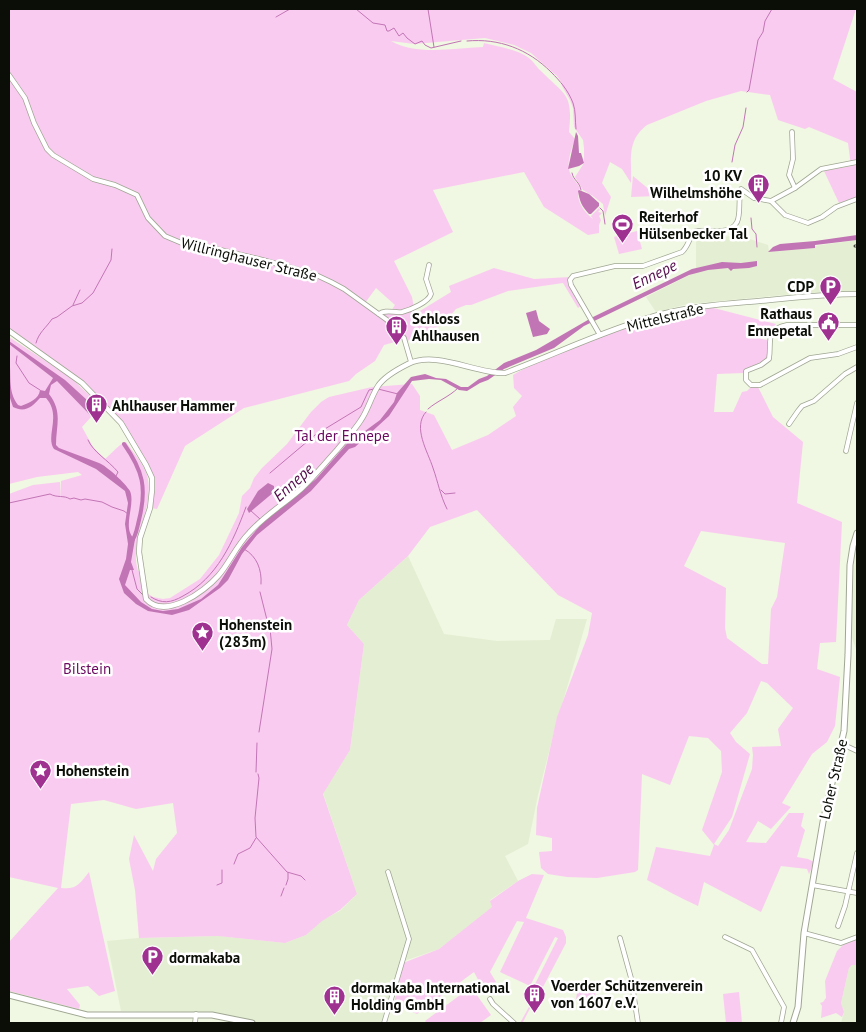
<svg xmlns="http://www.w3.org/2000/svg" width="866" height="1032" font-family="'PT Sans',sans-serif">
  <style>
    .built { fill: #e4eed2 }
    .green { fill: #facbf0; fill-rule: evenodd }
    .water { fill: #c275b5 }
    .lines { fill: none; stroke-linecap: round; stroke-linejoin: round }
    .stream { stroke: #c275b5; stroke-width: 1 }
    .canal { stroke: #c275b5; stroke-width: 4 }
    .minor-casing { stroke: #9fa693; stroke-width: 5.5 }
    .tertiary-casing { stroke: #9fa693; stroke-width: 6 }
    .secondary-casing { stroke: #9fa693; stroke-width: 7 }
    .minor { stroke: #fff; stroke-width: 4 }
    .tertiary { stroke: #fff; stroke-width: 4.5 }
    .secondary { stroke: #fff; stroke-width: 5 }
    .rail-casing { stroke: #42463b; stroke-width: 3 }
    .rail { stroke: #fff; stroke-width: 1; stroke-dasharray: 4; stroke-linecap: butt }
    .labels { text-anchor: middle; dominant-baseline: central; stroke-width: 5; stroke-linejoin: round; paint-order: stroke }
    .poi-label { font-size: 15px; font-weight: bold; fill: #0b0e07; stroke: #fff; text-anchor: start }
    .street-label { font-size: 15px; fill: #0b0e07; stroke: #fff }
    .park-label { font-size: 15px; fill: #6c0a62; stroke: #fff }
    .water-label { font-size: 16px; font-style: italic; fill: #530b4b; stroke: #fff }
  </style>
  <rect width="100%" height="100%" fill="#f0f7e2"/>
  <!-- built -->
  <g class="built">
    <polygon points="738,235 768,245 769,252 815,248 815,246 857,240 857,291 793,294 688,304 656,312 646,297 696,272 696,241"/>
    <polygon points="857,543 857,746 855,744 856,649 852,638 852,611 855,550"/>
    <polygon points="408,556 444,634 497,641 550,640 556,619 587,619 554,732 538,795 528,844 505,856 518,881 490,900 493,907 439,949 401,962 381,1023 260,1023 210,1012 121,1011 107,941 139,938 219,936 285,943 306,935 322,920 340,911 357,894 323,793 350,750 364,644 347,625 359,600"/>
    <polygon points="852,965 857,965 857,1023 841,1023 844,1012 841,1003 849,968"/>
  </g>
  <!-- green -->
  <g class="green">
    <path d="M9,9H856L833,79L857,92V197L839,203L824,171L851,166L848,143L809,127L805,129L778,120L770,95L741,91L706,101L647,125C626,141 632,160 631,183L622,169L610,162L602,183L611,197L605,216L603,204L593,196L583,190L575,177L584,163V148L583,140L574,127L573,108L570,100L562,86V83L557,76L531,53L514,45L485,38L414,44L391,41C418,56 453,48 483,47L484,43C498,47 517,49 529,58C534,62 537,68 542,72C566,96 573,94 569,132L575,139C571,151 564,167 573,178C575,182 578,183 580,188C574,199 584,212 593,219L591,216L599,208L600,210L598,212L602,213L599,216L601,220L599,225V233L588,235L544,207L524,172L433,190L453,232L394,261L412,297L415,314L451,292L449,286L494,268L534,279L570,277L568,282L582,305L578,308L563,283L508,291L471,305H466L456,309L442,325L407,341L402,340L384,345L375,361L356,374L349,381L244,408L185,446L157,509L151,508L154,483L131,436L84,382L9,330V77L25,102V97L9,73ZM376,288L395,305L391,311L378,312L365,303Z"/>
    <polygon points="633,176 657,196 631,197"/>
    <polygon points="637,231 642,249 619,254 614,237"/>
    <path d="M710,307L776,324L771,331L751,327L749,336L767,340V358C760,365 750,365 743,373L717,374L714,412H733L742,392L747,391L751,387H758L773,417L803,442L797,503L842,522L836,642L820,643L817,669L840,677L835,726L827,742L812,754L782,803L791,807L771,829L758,821L746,842L766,843L789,813H804L801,826L805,830L797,857L808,859L814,862L809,874L807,869L781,866L761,912L704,882L698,906C680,898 665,889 647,880L656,847L710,856L714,845L702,830L722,772L721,751L708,738L689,736L670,785L642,774L638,870L635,872L597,878L567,877L548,874L541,868L539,852L552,851V838L536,835L537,808L557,717L588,635L592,613L558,595L477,510L430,527L408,556L359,600L347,625L364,644L350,750L323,794L357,894L340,910L322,921L306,935L285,943L218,936L139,938L135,890L129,859L134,835L153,871L156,859L177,833L173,803L136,809L104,800L71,804L61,888C77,890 80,883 89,872L115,991L99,996L88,986L67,989L80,1005L79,1009L9,991V942L58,888L9,877V494L33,485L60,482V499L61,481L82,475L78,472L37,477L9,484V337L70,377L101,406L82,427L93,447L105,459L120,445L126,442C133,452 143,463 147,475C156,508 128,538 138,571H139L142,590L153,597L163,599L170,598L200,579L219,555L239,513L242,496L250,488L254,478L262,468L287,444L311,412L321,402L329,397L372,387L412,384L420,396V410L434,415L452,450L488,435L516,416L513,407L522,396L514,388L513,375C529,365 546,359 562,352C610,331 659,314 710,307ZM701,531L785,543L777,597L771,609L768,664H762L727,638L725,628L726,588L684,566ZM761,681L767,683L793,708L778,729L781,746L752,747L753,755L752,769L729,830L718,846L714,844L732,817L750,754L736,742L730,733L747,713Z"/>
    <polygon points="532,874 544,875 526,918 563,930 566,937 566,943 543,987 540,989 523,1022 524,1023 520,1023 534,998 530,996 531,992 558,938 555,937 530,986 500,972 524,922 517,921 490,972 496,982 486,995 474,972 417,1014 394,1003 403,963 439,949 492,907 490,901 518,881"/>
    <polygon points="857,938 857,965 852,965 849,968 841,1003 844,1012 842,1017 836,1013 821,1018 822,1006 820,1003 823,1002 826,998 825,981 837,951 843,945"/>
    <polygon points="579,981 597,984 594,1002 576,999"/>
    <polygon points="471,987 491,1015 480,1023 427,1023 425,1021"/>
    <polygon points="739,992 742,1023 726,1023 723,994"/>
  </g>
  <!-- water -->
  <g class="water">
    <polygon points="576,132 578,136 579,153 581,153 584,163 579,166 568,169"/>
    <path d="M579,190L589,194L599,203V206L591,214H589C581,205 580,202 578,191Z"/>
    <polygon points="857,235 857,240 815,245 815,248 768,252 773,247 780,244 815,241"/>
    <path d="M757,261V266L749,268L733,269L731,271L728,268L708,270L689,275L584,326L554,348L504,369L488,380L480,383L467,391L459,390L441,380L429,379L412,381L389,416L355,447L349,449L311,491L257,535L242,554L228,580L220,588L189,610L172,615L148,611L136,604L124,593L119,579L126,559L128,544L125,524L128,503L125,491L96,469L54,449C45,436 62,416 46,398H40C32,407 25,413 13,407L9,395V357C12,373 7,391 18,405L21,406C29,403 39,399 40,390L45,391L53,378L9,344V341L65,380L98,410V414L93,418L57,381L51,385L49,394C63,412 56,425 56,445L59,448C72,453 86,458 99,463C107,466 126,484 130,491C136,505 121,529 135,539L131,562L134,570H130L125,585L141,602L152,609L163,611L178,609L201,599L218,585L242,547L264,521H265L316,479L352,438L361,434L380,420L394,402L397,393L411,377L425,374L436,378L446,379L461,387H468L479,379L487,376L504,363L536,350L593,317L692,269L722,262L741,263Z"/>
    <polygon points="536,310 539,321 550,329 547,334 533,337 526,313"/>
    <polygon points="268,483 274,486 274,492 249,513 247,509 258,491"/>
  </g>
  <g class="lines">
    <!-- stream -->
    <g class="stream">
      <polyline points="356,9 373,23 385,25 387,31 389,31 394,28 399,36 403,33 407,38 415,44 422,41 425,45 431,48 461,41"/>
      <polyline points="428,9 434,47"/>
      <polyline points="276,17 290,9"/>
      <path d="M467,41C499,38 528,49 551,72C560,81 568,90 573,103C576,111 575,121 576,129"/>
      <polyline points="747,92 749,90 758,40 763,32 765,21 772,9"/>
      <polyline points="732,162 735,145 743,127 746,108"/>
      <path d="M572,173C573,180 580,182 581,190"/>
      <polyline points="600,208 603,211 605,224"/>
      <polyline points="751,218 752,229 756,234 757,247"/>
      <polyline points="73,305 80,290"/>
      <path d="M36,343C39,332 46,328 52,319L57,317L72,306L82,303L93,293L111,260L112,249"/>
      <polyline points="17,356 16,363 29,383 40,390"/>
      <polyline points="378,389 398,394"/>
      <path d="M428,409C437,401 449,397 458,388"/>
      <path d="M426,412C412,427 428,452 433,468C438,482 440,495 447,509"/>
      <path d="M88,440C93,452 108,460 118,472L116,476"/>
      <polyline points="270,473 315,435 361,407 367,394 369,390 374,389"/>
      <polyline points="441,490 445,494 455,493"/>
      <path d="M9,503L50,494C57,498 64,495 70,499L74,498L81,500L85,499L102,502L112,507L124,511L128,514"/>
      <polyline points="250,510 260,519"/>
      <path d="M244,549C257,556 262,570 261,584"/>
      <polyline points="132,570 137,589 143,595"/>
      <polyline points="260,592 268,624"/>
      <path d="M151,597C162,604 171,603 183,596C217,578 233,542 246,507"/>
      <polyline points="259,732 272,649 270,628"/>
      <polyline points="256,772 257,743"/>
      <polyline points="258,774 259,778 255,818 256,837 287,872 301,876 305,880"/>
      <polyline points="234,864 238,854 250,848 256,838"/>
      <polyline points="217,885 222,883 222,870"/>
      <polyline points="286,885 288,879 288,873"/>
      <polyline points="281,896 284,888"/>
    </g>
    <!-- canal -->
    <path class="canal" d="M124,444C143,471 147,488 139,520C137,528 136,537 131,542"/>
    <defs>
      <g id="minor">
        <polyline points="9,75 25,98 34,123 47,149 53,155 93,179 115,185 137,195 148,218 165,236 184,244 204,246 259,259 314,274 331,282 344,289 387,320 404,338 411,362"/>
        <polyline points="792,132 793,159 789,175 795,188"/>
        <polyline points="771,201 785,215 808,223 822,217 836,207 857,199"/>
        <path d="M379,314C385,309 394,313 402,312C410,310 429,302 431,294L426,279L429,265"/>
        <path d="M857,325H787C764,330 772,341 769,359L761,365L746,371V380L751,385H760L810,358L838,354L857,347"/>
        <path d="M600,335L571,285L570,280L573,276L615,266H643L682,252C689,246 689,236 696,231C705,230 713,232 721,231C747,228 736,207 741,189L754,198L771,201L795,188L821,169L857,162"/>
        <polyline points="789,424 798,411 802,406 814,401 845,374 857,367"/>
        <polyline points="846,451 857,403"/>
        <polyline points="842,744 857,751"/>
        <polyline points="812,885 857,893"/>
        <polyline points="838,926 845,906 857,853"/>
        <polyline points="804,933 841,943 857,937"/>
        <polyline points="725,937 752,950 784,1007 781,1023"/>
        <polyline points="620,938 631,978 638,1023"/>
        <polyline points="490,999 493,1004 514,1023"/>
        <polyline points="195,1023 196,1014"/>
        <polyline points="384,1023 409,939 388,872"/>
      </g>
      <path id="tertiary" d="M9,331L82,383L121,423L146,465L152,478V490L150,508L140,538L139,552L146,599C165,620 204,592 218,576C229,564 236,546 249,533C264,516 284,504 301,489C314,477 325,463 337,450C345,440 354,431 361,420C368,410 371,397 378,386C384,377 398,369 408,364C436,350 476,374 505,373C556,354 605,330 658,315C691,306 725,304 759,301C792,298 824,294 857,294"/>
      <g id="secondary">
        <polyline points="9,995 87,1015 212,1015 252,1023"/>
        <polyline points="793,1023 798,1007 804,933 823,822 844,731 848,655 850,565 853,546 857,533"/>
      </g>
    </defs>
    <!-- minor casing -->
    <use href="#minor" class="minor-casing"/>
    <!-- tertiary casing -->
    <use href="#tertiary" class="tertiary-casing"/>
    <!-- secondary casing -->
    <use href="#secondary" class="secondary-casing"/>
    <!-- minor -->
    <use href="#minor" class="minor"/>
    <!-- tertiary -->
    <use href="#tertiary" class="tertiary"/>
    <!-- secondary -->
    <use href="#secondary" class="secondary"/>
    <defs>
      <polyline id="rail" points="855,246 857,246"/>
    </defs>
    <!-- rail casing -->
    <use href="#rail" class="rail-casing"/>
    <!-- rail -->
    <use href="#rail" class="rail"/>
  </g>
  <!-- icons -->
  <defs>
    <symbol id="building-pin" viewBox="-11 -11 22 30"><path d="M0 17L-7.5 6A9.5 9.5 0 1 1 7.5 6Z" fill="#9f3191" stroke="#fff"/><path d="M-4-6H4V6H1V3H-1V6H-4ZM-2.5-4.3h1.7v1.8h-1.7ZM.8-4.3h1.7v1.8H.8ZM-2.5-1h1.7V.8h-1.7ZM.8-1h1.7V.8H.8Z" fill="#fff"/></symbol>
    <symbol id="stadium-pin" viewBox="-11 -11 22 30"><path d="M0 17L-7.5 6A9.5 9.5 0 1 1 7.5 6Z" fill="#9f3191" stroke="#fff"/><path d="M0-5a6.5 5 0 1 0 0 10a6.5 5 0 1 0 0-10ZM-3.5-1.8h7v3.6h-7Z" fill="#fff"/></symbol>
    <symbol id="parking-pin" viewBox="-11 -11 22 30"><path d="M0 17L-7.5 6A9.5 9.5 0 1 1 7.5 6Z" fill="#9f3191" stroke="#fff"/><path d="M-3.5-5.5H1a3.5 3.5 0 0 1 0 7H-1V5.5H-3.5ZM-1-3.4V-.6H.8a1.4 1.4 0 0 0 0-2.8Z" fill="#fff"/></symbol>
    <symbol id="civic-pin" viewBox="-11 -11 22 30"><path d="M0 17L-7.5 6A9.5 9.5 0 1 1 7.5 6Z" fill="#9f3191" stroke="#fff"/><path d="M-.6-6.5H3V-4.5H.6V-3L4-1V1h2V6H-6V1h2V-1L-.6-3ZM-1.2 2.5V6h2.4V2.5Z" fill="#fff"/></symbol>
    <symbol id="sight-pin" viewBox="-11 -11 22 30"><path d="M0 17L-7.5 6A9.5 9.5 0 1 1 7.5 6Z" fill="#9f3191" stroke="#fff"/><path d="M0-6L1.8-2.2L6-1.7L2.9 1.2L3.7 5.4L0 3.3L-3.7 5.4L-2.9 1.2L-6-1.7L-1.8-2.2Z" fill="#fff"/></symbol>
  </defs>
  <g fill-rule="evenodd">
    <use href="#building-pin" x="746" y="172" width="25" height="34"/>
    <use href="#stadium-pin" x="610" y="212" width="25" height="34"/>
    <use href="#parking-pin" x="818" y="274" width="25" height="34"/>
    <use href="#civic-pin" x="816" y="310" width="25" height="34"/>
    <use href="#building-pin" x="384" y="314" width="25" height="34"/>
    <use href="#building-pin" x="84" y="392" width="25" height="34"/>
    <use href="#sight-pin" x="190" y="620" width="25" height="34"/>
    <use href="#sight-pin" x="28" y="758" width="25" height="34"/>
    <use href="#parking-pin" x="140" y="944" width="25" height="34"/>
    <use href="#building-pin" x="522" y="982" width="25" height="34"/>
    <use href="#building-pin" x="322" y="984" width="25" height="34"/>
  </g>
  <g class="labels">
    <!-- poi labels -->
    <g class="poi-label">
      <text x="742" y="175" text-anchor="end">10 KV<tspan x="742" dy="17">Wilhelmshöhe</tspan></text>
      <text x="639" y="216">Reiterhof<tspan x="639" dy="17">Hülsenbecker Tal</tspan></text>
      <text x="814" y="286" text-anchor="end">CDP</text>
      <text x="812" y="313" text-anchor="end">Rathaus<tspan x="812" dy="17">Ennepetal</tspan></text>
      <text x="412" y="318">Schloss<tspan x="412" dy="17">Ahlhausen</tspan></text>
      <text x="112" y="405">Ahlhauser Hammer</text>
      <text x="219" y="624">Hohenstein<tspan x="219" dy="17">(283m)</tspan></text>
      <text x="56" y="770">Hohenstein</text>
      <text x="169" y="957">dormakaba</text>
      <text x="551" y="985">Voerder Schützenverein<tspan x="551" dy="17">von 1607 e.V.</tspan></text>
      <text x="351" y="987">dormakaba International<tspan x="351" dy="17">Holding GmbH</tspan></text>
    </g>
    <!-- street labels -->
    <g class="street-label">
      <text transform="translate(249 259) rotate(14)">Willringhauser Straße</text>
      <text transform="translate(665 317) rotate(-14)">Mittelstraße</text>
      <text transform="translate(833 779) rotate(-77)">Loher Straße</text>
    </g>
    <!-- park labels -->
    <g class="park-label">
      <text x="342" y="435">Tal der Ennepe</text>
      <text x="87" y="668">Bilstein</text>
    </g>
    <!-- water labels -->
    <g class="water-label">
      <text transform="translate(654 274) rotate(-26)">Ennepe</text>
      <text transform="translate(293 482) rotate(-42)">Ennepe</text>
    </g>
  </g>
  <!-- border -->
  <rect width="866" height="1032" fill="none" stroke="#0b0e07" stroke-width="20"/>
</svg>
